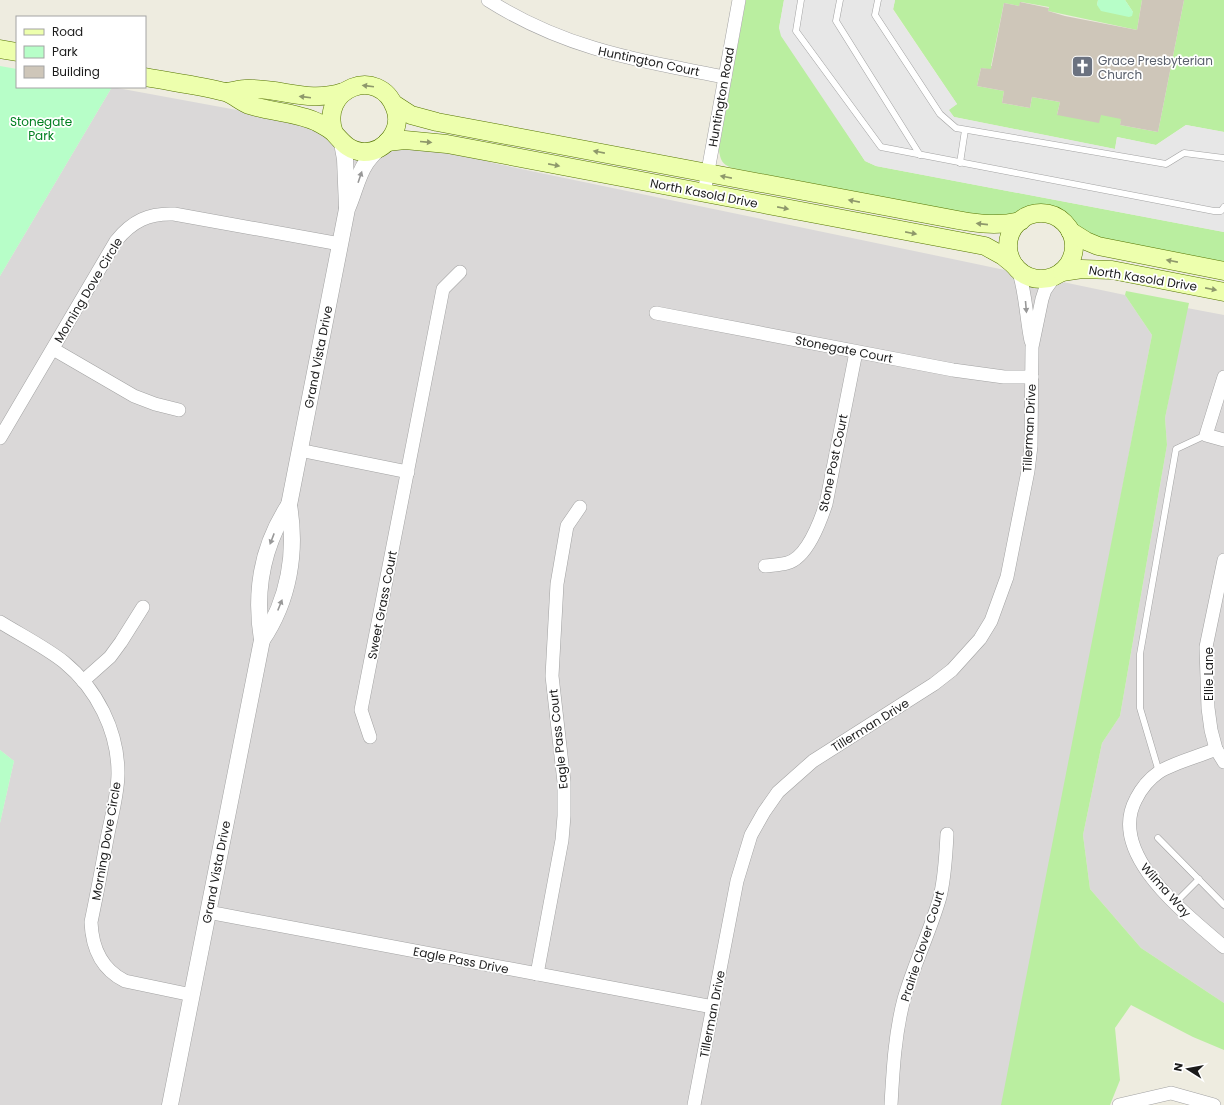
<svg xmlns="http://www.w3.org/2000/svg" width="1224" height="1105" font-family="Poppins,sans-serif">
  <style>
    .residential { fill: #dad8d8 }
    .grass { fill: #baeea0 }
    .park { fill: #b7fec8 }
    .parking { fill: #e7e7e7 }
    .building { fill: #cec6b9 }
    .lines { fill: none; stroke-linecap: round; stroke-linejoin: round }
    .service-casing { stroke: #a2a2a2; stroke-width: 7 }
    .minor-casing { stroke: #a2a2a2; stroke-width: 14 }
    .tertiary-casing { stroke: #a2a2a2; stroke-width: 17 }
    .secondary-casing { stroke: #557500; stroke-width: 19 }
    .service { stroke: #fff; stroke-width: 6 }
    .minor { stroke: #fff; stroke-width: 13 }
    .tertiary { stroke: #fff; stroke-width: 16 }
    .secondary { stroke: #edffad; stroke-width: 18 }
    .oneway { fill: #8e986b }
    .oneway2 { fill: #989898 }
    .labels { text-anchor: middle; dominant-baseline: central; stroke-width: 3.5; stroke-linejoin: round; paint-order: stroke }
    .worship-label { font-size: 12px; fill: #5b616d; stroke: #fff; text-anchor: start }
    .street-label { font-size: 12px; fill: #1b1b1b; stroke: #fff }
    .park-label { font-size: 12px; fill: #028021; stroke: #fff }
  </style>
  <rect width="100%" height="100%" fill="#eeece0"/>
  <!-- residential -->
  <g class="residential">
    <polygon points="112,87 303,122 330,140 335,148 400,146 449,149 493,163 1125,295 1152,335 1003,1105 0,1105 0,823 14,761 0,750 0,276"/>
    <polygon points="1187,308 1224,315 1224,1003 1141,948 1090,889 1083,835 1102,743 1120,716 1167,445 1165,418"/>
  </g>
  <!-- grass -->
  <g class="grass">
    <path d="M746,0H784L779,28L865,161L876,166L1224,232V262L1128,247L1082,232L1062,212L1047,207L1033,208L1005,220L941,212L909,202L732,168C722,164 720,160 719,149Z"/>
    <polygon points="895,0 1098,0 1097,5 1133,12 1125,0 1142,0 1137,30 1048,11 1049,7 1021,2 1019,6 1004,3 991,66 993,66 993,70 981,68 977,86 1004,91 1002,103 1030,108 1032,97 1060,102 1057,115 1103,104 1124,106 1120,125 1158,132 1184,0 1224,0 1224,132 1186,125 1156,145 1117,137 1115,149 954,117 948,110 957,104 893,9"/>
    <polygon points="1126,291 1189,303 1165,418 1167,445 1120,716 1102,743 1083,835 1090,889 1141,948 1224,1003 1224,1050 1193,1037 1131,1005 1115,1028 1120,1080 1110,1105 1001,1105 1152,335 1125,295"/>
  </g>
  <!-- park -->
  <g class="park">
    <polygon points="1098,0 1125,0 1133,12 1132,16 1129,17 1101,11 1097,5"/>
    <polygon points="0,66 17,69 17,87 112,87 0,276"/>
    <polygon points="0,750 14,761 0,823"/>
  </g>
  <!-- parking -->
  <polygon class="parking" points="784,0 895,0 893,10 957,104 949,110 954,117 1115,149 1117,137 1156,145 1186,125 1224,132 1224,232 876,166 865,161 781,36 779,28"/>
  <!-- building -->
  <polygon class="building" points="1142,0 1184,0 1158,132 1120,125 1121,119 1101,115 1099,123 1057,115 1060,102 1032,97 1030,108 1002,103 1004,91 977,86 981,68 991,69 1004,3 1019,6 1020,2 1049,8 1048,11 1065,16 1137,30"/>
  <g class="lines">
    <defs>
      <g id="service">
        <polyline points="801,0 796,31 881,147 1214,211 1221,211 1224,207"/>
        <polyline points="840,0 836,21 920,155"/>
        <polyline points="878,0 875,15 940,114 956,128 1166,164 1184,153 1224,158"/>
        <polyline points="960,163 965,130"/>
        <polyline points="1159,772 1140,708 1140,654 1176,449 1206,435"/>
        <polyline points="1158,838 1224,905"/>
        <polyline points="1175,903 1199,879"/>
      </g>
      <g id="minor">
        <path d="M488,0C565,49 637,60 725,77"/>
        <polyline points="704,193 739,0"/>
        <path d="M1018,269C1026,293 1026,317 1031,341"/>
        <polyline points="656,313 953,370 1004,377 1032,377"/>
        <polyline points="53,349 134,396 155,404 179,410"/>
        <polyline points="1224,377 1206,435 1224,440"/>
        <path d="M0,438L116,241C132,221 149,213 174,214L340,244"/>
        <polyline points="299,450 408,472"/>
        <polyline points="1224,560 1206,647 1208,708 1211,730 1216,749 1224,762"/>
        <path d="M765,566C772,565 780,565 787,563C807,558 820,522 826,504L856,352"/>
        <path d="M0,622C21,635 45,647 64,662C97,689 118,731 118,773C118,795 111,817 107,839C102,866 97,894 91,922C92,948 101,969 125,981L192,995"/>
        <polyline points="83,681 110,657 121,642 143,607"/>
        <polyline points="370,737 361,710 443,289 460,272"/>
        <path d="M1216,749C1200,756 1173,763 1159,772C1149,779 1141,789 1136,799C1106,855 1188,915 1224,947"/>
        <polyline points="208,912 713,1007"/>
        <polyline points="537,974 562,840 564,816 564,782 552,676 557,584 567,526 580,507"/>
        <polyline points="694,1105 737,881 751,835 764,812 778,792 813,761 934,684 952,670 980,639 991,621 1007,577 1028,471 1031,446 1032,347 1042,299 1045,290 1055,276"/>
        <path d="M891,1105C893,1069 895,1033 904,999C914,964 930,932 940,897C945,876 946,855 947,834"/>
        <polyline points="1119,1105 1171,1093 1214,1105"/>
      </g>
      <g id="tertiary">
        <polyline points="342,143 345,159 347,207"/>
        <path d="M262,640C289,600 297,552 289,505L347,209C354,194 357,176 366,163C369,158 374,153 378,149"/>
        <path d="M170,1105L262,640C254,591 262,546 289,505"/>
      </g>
      <g id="secondary">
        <polyline points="0,49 17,52"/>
        <path d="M145,77C171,82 199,85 225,92C234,95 241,102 249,105C271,112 296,112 317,122C322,125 330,129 334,133C343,143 349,151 364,152C386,152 403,129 395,108C379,65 318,88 334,133"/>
        <path d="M227,92C235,91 243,88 251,89C285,89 309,103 343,92"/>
        <path d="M394,104L411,115L437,122L947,218C972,223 995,227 1021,221"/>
        <polyline points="387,142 405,140 447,144 985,246 1003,256 1014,265"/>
        <circle cx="1041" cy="246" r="33"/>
        <polyline points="1070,231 1086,241 1098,246 1224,271"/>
        <polyline points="1062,272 1082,269 1112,270 1224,292"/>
      </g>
    </defs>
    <!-- service casing -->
    <use href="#service" class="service-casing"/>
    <!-- minor casing -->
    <use href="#minor" class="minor-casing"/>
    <!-- tertiary casing -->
    <use href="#tertiary" class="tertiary-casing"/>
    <!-- secondary casing -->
    <use href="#secondary" class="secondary-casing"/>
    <!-- service -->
    <use href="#service" class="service"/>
    <!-- minor -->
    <use href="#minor" class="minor"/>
    <!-- tertiary -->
    <use href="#tertiary" class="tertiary"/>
    <!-- secondary -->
    <use href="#secondary" class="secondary"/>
  </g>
  <!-- one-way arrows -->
  <defs><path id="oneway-solid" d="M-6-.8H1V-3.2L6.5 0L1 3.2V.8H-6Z"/></defs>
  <g class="oneway">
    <use href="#oneway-solid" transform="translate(368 86) rotate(-173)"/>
    <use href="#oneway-solid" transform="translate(305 97) rotate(-173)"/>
    <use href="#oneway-solid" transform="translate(426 142) rotate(5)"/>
    <use href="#oneway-solid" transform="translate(599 152) rotate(-169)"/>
    <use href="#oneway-solid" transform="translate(554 165) rotate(11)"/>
    <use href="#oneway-solid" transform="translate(726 177) rotate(-169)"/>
    <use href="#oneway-solid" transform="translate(854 201) rotate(-169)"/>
    <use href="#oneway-solid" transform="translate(783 208) rotate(11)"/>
    <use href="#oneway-solid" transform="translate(982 224) rotate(-174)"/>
    <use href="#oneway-solid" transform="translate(911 233) rotate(11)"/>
    <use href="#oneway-solid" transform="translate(1172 261) rotate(-169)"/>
    <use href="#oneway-solid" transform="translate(1211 289) rotate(11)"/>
  </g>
  <g class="oneway2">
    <use href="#oneway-solid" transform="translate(360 177) rotate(-71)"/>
    <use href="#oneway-solid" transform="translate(1026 307) rotate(85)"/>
    <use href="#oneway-solid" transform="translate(272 539) rotate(111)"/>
    <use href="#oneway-solid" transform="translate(280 605) rotate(-68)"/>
  </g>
  <!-- icons -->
  <defs>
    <symbol id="church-square" viewBox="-11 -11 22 22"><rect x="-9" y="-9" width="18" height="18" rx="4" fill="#6b7280" stroke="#fff"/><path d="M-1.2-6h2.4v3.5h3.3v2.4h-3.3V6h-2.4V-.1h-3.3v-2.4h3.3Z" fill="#fff"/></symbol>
  </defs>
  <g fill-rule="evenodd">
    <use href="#church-square" x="1070" y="54" width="25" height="25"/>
  </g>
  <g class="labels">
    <!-- worship labels -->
    <g class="worship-label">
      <text x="1098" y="60">Grace Presbyterian<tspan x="1098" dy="14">Church</tspan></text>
    </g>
    <!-- street labels -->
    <g class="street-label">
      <text transform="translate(649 61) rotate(12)">Huntington Court</text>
      <text transform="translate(721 97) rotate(-80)">Huntington Road</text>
      <text transform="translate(704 193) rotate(11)">North Kasold Drive</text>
      <text transform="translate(1143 278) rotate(9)">North Kasold Drive</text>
      <text transform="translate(88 290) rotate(-59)">Morning Dove Circle</text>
      <text transform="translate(844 349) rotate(11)">Stonegate Court</text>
      <text transform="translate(318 357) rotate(-79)">Grand Vista Drive</text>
      <text transform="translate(1029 428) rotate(-87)">Tillerman Drive</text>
      <text transform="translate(833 463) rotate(-78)">Stone Post Court</text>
      <text transform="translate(382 605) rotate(-79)">Sweet Grass Court</text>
      <text transform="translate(1208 674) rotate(-90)">Ellie Lane</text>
      <text transform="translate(870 725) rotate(-32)">Tillerman Drive</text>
      <text transform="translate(558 739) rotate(-96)">Eagle Pass Court</text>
      <text transform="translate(106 841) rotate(-80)">Morning Dove Circle</text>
      <text transform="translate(216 872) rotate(-79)">Grand Vista Drive</text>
      <text transform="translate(1166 890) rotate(48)">Wilma Way</text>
      <text transform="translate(922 946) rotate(-72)">Prairie Clover Court</text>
      <text transform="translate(461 960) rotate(11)">Eagle Pass Drive</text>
      <text transform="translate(712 1014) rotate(-79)">Tillerman Drive</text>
    </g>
    <!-- park labels -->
    <g class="park-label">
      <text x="41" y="121">Stonegate<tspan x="41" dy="14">Park</tspan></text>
    </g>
  </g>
  <!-- legend -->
  <rect x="16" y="16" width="130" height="72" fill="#ffffff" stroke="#a4a4a4"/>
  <rect x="24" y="29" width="20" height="6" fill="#edffad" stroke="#a4a4a4"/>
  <text x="52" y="36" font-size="12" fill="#1b1b1b">Road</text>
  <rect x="24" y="46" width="20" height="12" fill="#b7fec8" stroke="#a4a4a4"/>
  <text x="52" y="56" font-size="12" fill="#1b1b1b">Park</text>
  <rect x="24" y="66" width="20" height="12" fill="#cec6b9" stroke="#a4a4a4"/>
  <text x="52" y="76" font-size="12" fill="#1b1b1b">Building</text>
  <!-- north arrow -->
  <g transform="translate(1188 1069) rotate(281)" stroke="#ffffff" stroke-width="3" paint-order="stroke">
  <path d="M0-3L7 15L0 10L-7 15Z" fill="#1b1b1b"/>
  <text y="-6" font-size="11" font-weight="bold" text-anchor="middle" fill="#1b1b1b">N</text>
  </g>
</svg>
